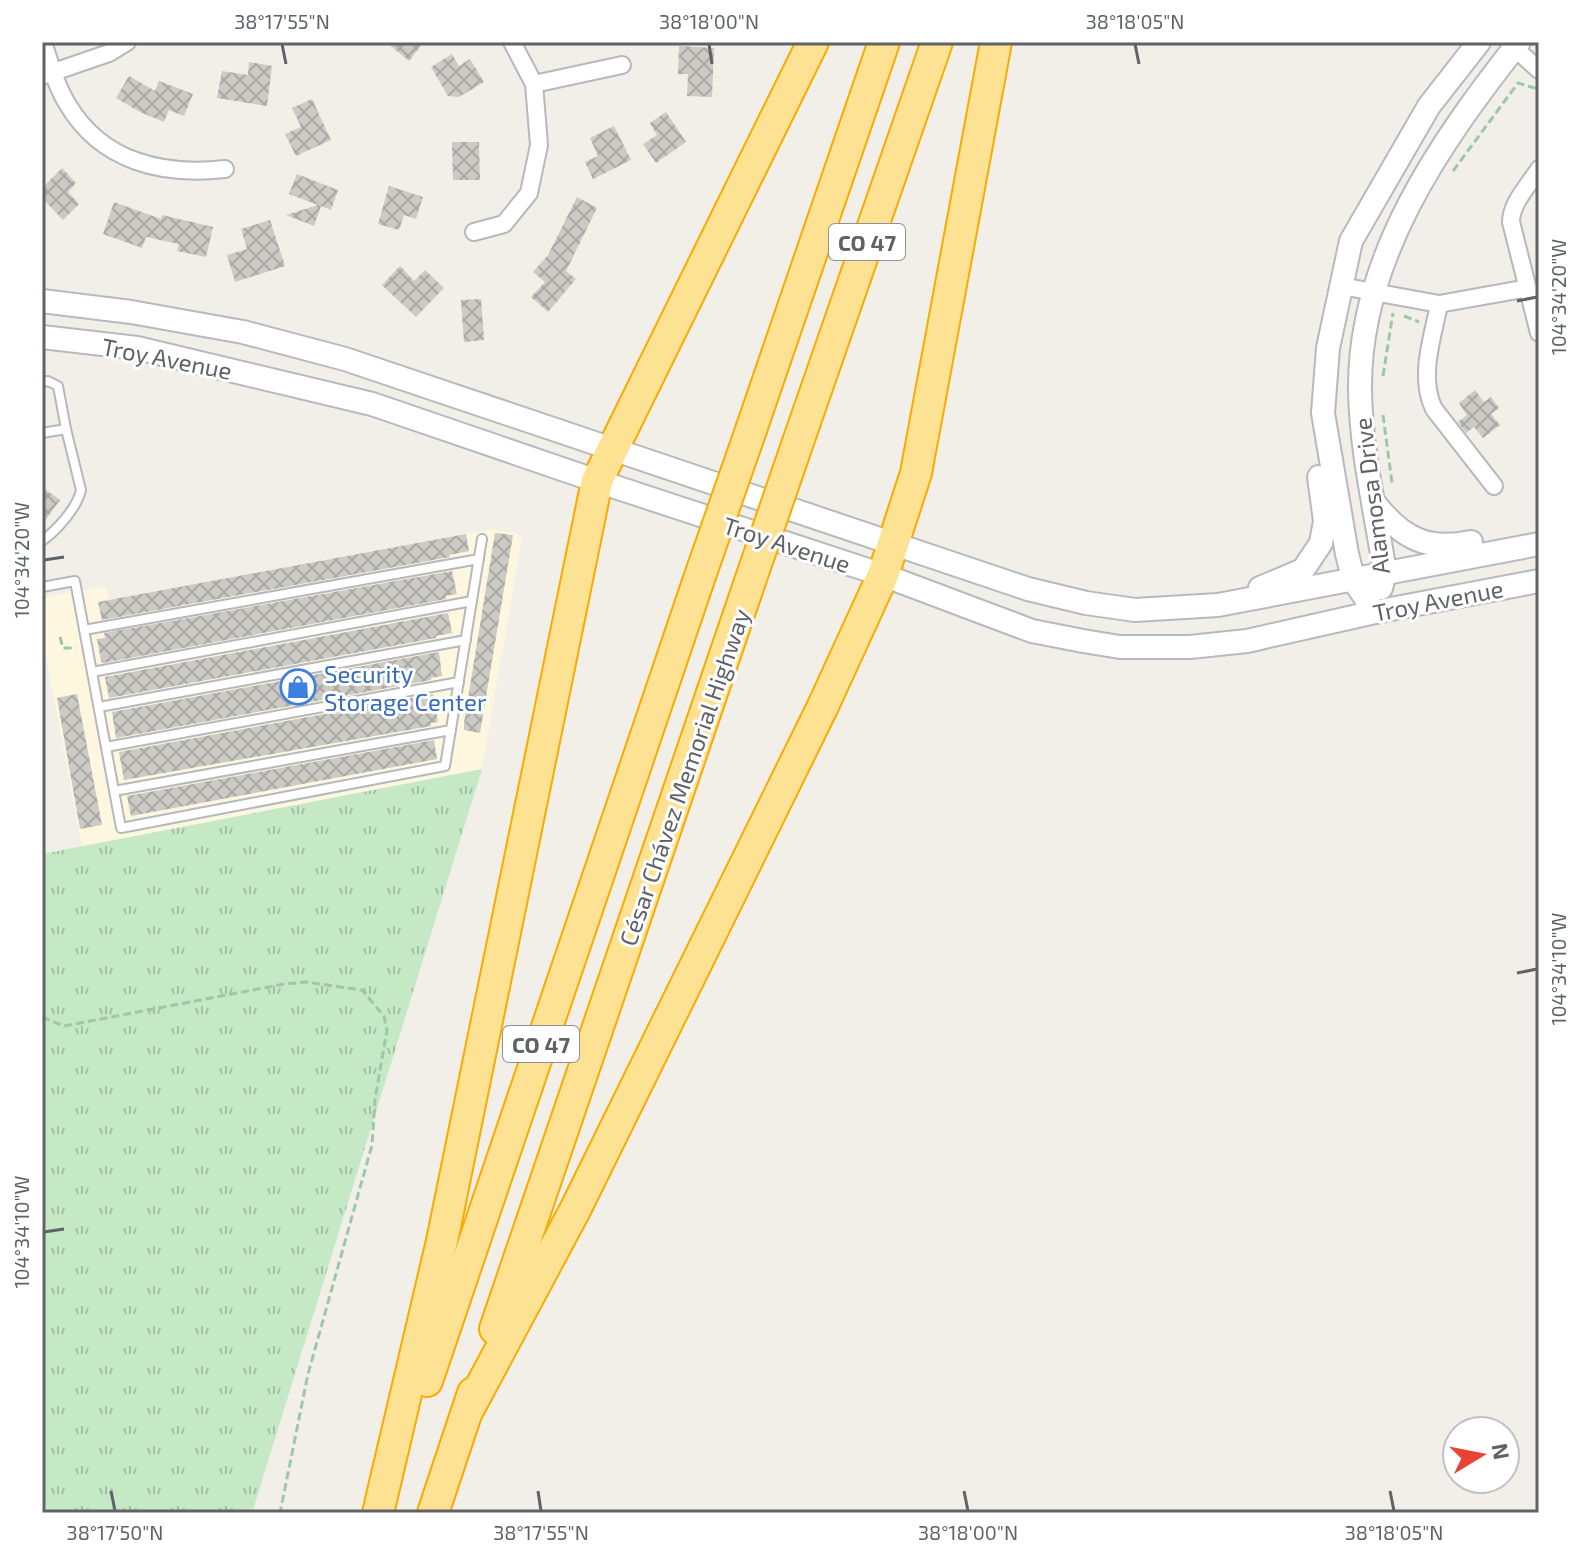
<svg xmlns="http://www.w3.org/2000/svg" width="1581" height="1555" font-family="'Exo 2',sans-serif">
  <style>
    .commercial { fill: #fef7e0 }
    .grass { fill: url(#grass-tufts) }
    .building { fill: url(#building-cross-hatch) }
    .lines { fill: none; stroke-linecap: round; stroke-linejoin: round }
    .lane-casing { stroke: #b5b8bc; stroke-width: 12 }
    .street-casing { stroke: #b5b8bc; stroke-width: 20 }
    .secondary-casing { stroke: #b6babf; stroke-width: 26 }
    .highway-casing { stroke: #f9ab00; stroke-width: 34 }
    .path { stroke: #9cc7a9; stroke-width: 3; stroke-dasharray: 8 4; stroke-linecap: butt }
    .lane { stroke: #fff; stroke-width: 8 }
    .street { stroke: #fff; stroke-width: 16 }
    .secondary { stroke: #fff; stroke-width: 22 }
    .highway { stroke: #fde293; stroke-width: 30 }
    .highway-bridge-casing { stroke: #f9ab00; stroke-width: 34; stroke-linecap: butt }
    .highway-bridge { stroke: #fde293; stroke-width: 30 }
    .ticks { fill: none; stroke: #5f6368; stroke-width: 3 }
    .labels { text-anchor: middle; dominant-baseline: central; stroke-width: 6; stroke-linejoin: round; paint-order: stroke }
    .shield { fill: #fff; stroke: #8f9295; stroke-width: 2 }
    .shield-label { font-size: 22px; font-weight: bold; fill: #5f6368 }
    .street-label { font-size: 24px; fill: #5f6368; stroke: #fff }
    .shop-label { font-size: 24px; fill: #366cbe; stroke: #fff; text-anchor: start }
    .neatline { fill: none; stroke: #5f6368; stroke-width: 3 }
    .ticks-label { font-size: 20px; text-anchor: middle; fill: #5f6368 }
  </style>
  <defs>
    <pattern id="grass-tufts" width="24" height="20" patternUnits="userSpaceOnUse" patternTransform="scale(2)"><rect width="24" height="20" fill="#c5e8c5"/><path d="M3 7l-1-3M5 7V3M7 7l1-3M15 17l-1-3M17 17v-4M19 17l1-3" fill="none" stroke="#a3c0a4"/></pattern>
    <pattern id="building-cross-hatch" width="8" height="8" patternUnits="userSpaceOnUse" patternTransform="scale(2)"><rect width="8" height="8" fill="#cccac5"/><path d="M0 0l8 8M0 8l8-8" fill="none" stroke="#a9a8a4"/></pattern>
  </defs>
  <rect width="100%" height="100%" fill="#f1efe8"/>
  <!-- commercial -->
  <polygon class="commercial" points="493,529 522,535 482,769 82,846 42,635 42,598 106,586 109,600"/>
  <!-- grass -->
  <polygon class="grass" points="482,769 252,1513 42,1513 42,854"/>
  <!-- building -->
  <g class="building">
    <polygon points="386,42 424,42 409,61"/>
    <polygon points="679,46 714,48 712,97 687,96 688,74 678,74"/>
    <polygon points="452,54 459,66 470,59 484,82 459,97 448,96 431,67"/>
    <polygon points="249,62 272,66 267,106 217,98 222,71 248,75"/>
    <polygon points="129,76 155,91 159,81 193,94 184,116 169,110 164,122 140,112 116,98"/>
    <polygon points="312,99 331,140 296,156 285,134 301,127 292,108"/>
    <polygon points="666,112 686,142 656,163 643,144 657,135 650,123"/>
    <polygon points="614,126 631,160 593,179 585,162 598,156 590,138"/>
    <polygon points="452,142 479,142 480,180 453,180"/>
    <polygon points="62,168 76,183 68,192 79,204 63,220 42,198 42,188"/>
    <polygon points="297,174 338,190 331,210 321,206 314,226 286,215 318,205 289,194"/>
    <polygon points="389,186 423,197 416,219 404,215 399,230 378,224"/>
    <polygon points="577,197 597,208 566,271 576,279 548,312 531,297 545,282 533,272 548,255"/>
    <polygon points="114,202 161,219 162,215 213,227 206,257 177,251 179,244 146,237 142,248 103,234"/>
    <polygon points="270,220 285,266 235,282 227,255 247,249 241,229"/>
    <polygon points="400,266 414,281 425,270 444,288 416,317 382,285"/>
    <polygon points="481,299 484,340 464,342 461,300"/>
    <polygon points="1475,390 1484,402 1491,397 1499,408 1491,414 1500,425 1483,438 1474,427 1466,433 1458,422 1467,415 1459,403"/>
    <polygon points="42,487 60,500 42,525"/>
    <polygon points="495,533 513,535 480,733 464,730 464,723"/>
    <polygon points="466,534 469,551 449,555 450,557 102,620 98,602"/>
    <polygon points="452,571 457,594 446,596 446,599 103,663 101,661 97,639 105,638 104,633"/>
    <polygon points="448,613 452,633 436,636 436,638 109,698 105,677"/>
    <polygon points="439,652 442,676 431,678 431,680 116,738 112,712"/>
    <polygon points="77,694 102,825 80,829 57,698"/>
    <polygon points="433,694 438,722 431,723 431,726 124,780 119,752"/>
    <polygon points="434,740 437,759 131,816 127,796"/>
  </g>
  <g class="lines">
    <defs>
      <g id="lane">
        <polyline points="42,382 48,381 58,386 66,429"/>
        <path d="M42,433L66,429L81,490C77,508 57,530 42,541"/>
        <polyline points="42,587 75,581 121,828 445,766 482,539"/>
        <polyline points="84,630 479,559"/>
        <polyline points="92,672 472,601"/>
        <polyline points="99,707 466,640"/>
        <polyline points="106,747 459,682"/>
        <polyline points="114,791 451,730"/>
      </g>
      <g id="street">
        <path d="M43,42C50,63 56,86 68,105C102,162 163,176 225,169"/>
        <polyline points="1509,43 1539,70"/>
        <polyline points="42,76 109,53 127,42"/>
        <polyline points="534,84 622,65"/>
        <path d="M1539,169C1529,185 1511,203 1511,222L1539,333"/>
        <polyline points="474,232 504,224 529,193 539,145 534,84 512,42"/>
        <polyline points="1341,286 1439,304 1528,288"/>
        <path d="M1439,304C1433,337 1418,377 1434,409L1494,486"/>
      </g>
      <g id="secondary">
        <polyline points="42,301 131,312 243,332 345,359 1028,589 1086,603 1135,610 1218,605 1539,544"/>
        <polyline points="42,337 137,348 372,404 597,481 883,575 1032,631 1083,641 1120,647 1190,647 1247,641 1375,612 1539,581"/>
        <path d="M1376,505C1403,539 1428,551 1471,542"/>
        <polyline points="1260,588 1303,570 1321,543 1325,521 1319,477"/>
        <path d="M1381,588L1385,573C1376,513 1361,452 1360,391C1358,259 1440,142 1519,42"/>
        <polyline points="1375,612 1354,581 1347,554 1323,413 1328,348 1351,241 1429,106 1479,42"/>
      </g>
      <g id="highway">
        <polyline points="752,427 884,42"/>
        <polyline points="798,442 937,42"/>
        <polyline points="495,1329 745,596"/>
        <polyline points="427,1381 700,576"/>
        <polyline points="467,1412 575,1210 823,706 883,575 916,473 996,42"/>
        <polyline points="378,1513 442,1241 597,481 813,42"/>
        <polyline points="433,1513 473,1393"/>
      </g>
    </defs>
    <!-- lane casing -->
    <use href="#lane" class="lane-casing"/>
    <!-- street casing -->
    <use href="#street" class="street-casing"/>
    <!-- secondary casing -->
    <use href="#secondary" class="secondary-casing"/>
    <!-- highway casing -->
    <use href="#highway" class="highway-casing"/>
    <!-- path -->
    <g class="path">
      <polyline points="1453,171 1518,83 1538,89 1539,87"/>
      <polyline points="1404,316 1419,322"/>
      <polyline points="1383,376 1393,313"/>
      <polyline points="1383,415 1392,483"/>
      <polyline points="60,637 63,648 76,648"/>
      <polyline points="42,1017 64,1026 284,984 306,982 362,990 384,1016 387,1030 375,1099 372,1145 308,1374 280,1513"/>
    </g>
    <!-- lane -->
    <use href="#lane" class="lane"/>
    <!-- street -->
    <use href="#street" class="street"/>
    <!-- secondary -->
    <use href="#secondary" class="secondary"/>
    <!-- highway -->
    <use href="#highway" class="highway"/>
    <defs>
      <g id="highway-bridge">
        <polyline points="700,576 752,427"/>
        <polyline points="745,596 798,442"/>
      </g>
    </defs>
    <!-- highway-bridge casing -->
    <use href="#highway-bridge" class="highway-bridge-casing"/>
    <!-- highway-bridge -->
    <use href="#highway-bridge" class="highway-bridge"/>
  </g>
  <!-- ticks -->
  <path class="ticks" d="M282,44L286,64M709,44L712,64M1135,44L1139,64M1517,301L1537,297M44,560L64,557M1517,973L1537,969M44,1232L64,1229M111,1491L115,1511M538,1491L541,1511M964,1491L968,1511M1390,1491L1394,1511"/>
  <!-- icons -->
  <defs>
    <symbol id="shop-ring" viewBox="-11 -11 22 22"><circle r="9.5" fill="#fff" stroke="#3f7fe0" stroke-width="1.5"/><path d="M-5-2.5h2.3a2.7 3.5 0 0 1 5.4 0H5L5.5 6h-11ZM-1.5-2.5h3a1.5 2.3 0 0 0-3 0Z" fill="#3f7fe0"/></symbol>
  </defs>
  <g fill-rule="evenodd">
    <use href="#shop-ring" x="278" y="667" width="40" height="40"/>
  </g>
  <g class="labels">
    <!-- shield labels -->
    <g class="shield">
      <rect x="829" y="224" width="76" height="36" rx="6"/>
      <rect x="503" y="1026" width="76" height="36" rx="6"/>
    </g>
    <g class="shield-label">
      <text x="867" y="242">CO 47</text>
      <text x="541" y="1044">CO 47</text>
    </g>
    <!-- street labels -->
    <g class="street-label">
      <text transform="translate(167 358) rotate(11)">Troy Avenue</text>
      <text transform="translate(1371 496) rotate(-97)">Alamosa Drive</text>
      <text transform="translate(787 544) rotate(18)">Troy Avenue</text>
      <text transform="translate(1438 600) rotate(-11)">Troy Avenue</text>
      <text transform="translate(684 777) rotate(-71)">César Chávez Memorial Highway</text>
    </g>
    <!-- shop labels -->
    <g class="shop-label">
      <text x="324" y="673">Security<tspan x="324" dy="28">Storage Center</tspan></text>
    </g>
  </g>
  <!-- border -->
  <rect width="1581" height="1555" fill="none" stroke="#ffffff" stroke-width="88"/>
  <!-- north arrow -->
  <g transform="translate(1481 1455) rotate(80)"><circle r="38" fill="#ffffff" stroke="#bfc1c3" stroke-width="2"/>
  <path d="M0-6L14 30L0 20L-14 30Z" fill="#ea4335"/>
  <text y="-12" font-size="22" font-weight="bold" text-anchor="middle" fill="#5f6368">N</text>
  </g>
  <rect x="44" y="44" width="1493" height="1467" class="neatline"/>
  <g class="ticks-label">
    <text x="282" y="29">38°17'55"N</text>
    <text x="709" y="29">38°18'00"N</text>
    <text x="1135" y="29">38°18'05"N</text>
    <text transform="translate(1559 297) rotate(-90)" y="7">104°34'20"W</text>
    <text transform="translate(22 560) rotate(-90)" y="7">104°34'20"W</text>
    <text transform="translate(1559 969) rotate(-90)" y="7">104°34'10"W</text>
    <text transform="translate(22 1232) rotate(-90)" y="7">104°34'10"W</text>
    <text x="115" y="1540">38°17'50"N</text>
    <text x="541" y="1540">38°17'55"N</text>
    <text x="968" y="1540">38°18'00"N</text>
    <text x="1394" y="1540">38°18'05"N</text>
  </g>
</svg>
